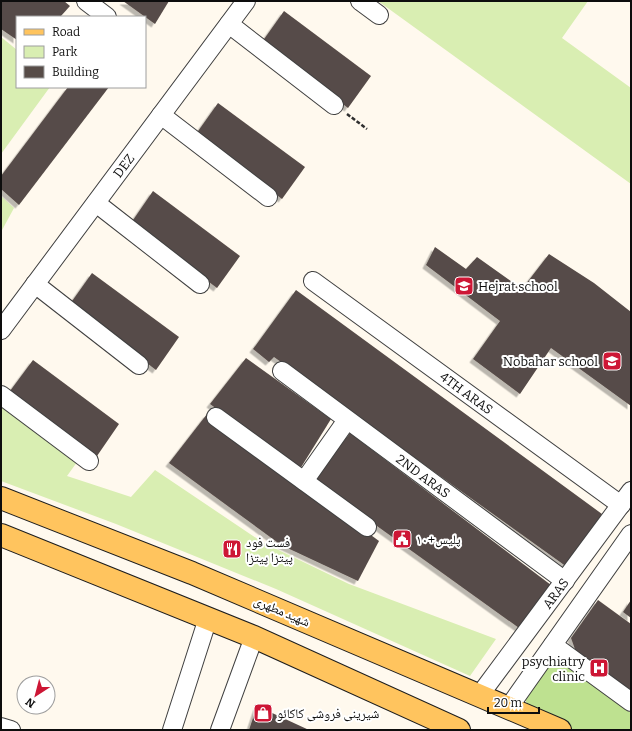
<svg xmlns="http://www.w3.org/2000/svg" width="632" height="731" font-family="Bitter,'Noto Naskh Arabic',serif">
  <style>
    .green { fill: #d9eeb2 }
    .forest { fill: #bee190 }
    .building { fill: #574c48; filter: url(#shadow) }
    .lines { fill: none; stroke-linecap: round; stroke-linejoin: round }
    .minor-casing { stroke: #404040; stroke-width: 20 }
    .major-casing { stroke: #1e1e1e; stroke-width: 24 }
    .path { stroke: #2f2f2f; stroke-width: 2.5; stroke-dasharray: 4 2; stroke-linecap: butt }
    .minor { stroke: #fff; stroke-width: 18 }
    .major { stroke: #ffc45e; stroke-width: 22 }
    .labels { text-anchor: middle; dominant-baseline: central; stroke-width: 4; stroke-linejoin: round; paint-order: stroke }
    .street-label { font-size: 13px; fill: #0d0d0d; stroke: #fff }
    .poi-label { font-size: 13px; fill: #0d0d0d; stroke: #fff; text-anchor: start }
  </style>
  <defs>
    <filter id="shadow"><feDropShadow dx="-3.5" dy="3.5" stdDeviation="0" flood-color="#0004"/></filter>
  </defs>
  <rect width="100%" height="100%" fill="#fff9ee"/>
  <!-- green -->
  <g class="green">
    <polygon points="378,1 588,1 562,38 631,88 631,184"/>
    <polygon points="1,37 17,50 17,87 50,87 1,154"/>
    <polygon points="1,196 14,208 1,232"/>
    <polygon points="1,402 80,458 67,476 131,497 155,470 262,542 349,584 496,639 470,676 276,589 116,524 1,481"/>
  </g>
  <!-- forest -->
  <polygon class="forest" points="555,657 631,713 631,730 570,730 530,711 525,699"/>
  <!-- building -->
  <g class="building">
    <polygon points="1,1 64,1 70,6 60,17 17,17 17,40 1,29"/>
    <polygon points="123,1 169,1 155,24"/>
    <polygon points="284,11 371,76 348,108 262,42"/>
    <polygon points="68,87 109,87 19,205 1,189 1,176"/>
    <polygon points="218,103 305,167 282,199 196,134"/>
    <polygon points="153,191 240,256 217,288 131,223"/>
    <polygon points="435,247 466,269 477,257 522,289 549,254 594,283 631,312 631,406 551,348 520,394 473,359 500,321 426,265"/>
    <polygon points="92,273 179,337 156,370 70,304"/>
    <polygon points="296,290 602,514 567,567 274,357 269,362 253,349"/>
    <polygon points="246,358 331,419 300,469 210,404"/>
    <polygon points="33,360 119,424 97,456 10,391"/>
    <polygon points="207,414 379,541 358,581 281,545 169,463"/>
    <polygon points="350,433 551,585 519,628 313,480"/>
    <polygon points="598,600 631,624 631,695 577,655 571,638"/>
    <polygon points="631,600 631,618 623,612"/>
    <polygon points="257,706 309,730 249,730"/>
  </g>
  <g class="lines">
    <defs>
      <g id="minor">
        <polyline points="86,1 107,17"/>
        <polyline points="360,1 379,15"/>
        <polyline points="229,24 334,105"/>
        <polyline points="161,115 268,197"/>
        <polyline points="96,203 200,284"/>
        <path id="s1" d="M313,281L621,505"/>
        <polyline points="35,284 139,365"/>
        <path id="s2" d="M1,330L246,1"/>
        <path id="s3" d="M282,371L565,581"/>
        <polyline points="1,395 89,461"/>
        <polyline points="216,417 367,527"/>
        <polyline points="304,481 347,420"/>
        <polyline points="553,645 631,702"/>
        <path id="s4" d="M479,696L631,491"/>
        <polyline points="509,707 631,534"/>
        <polyline points="1,727 11,730"/>
        <polyline points="172,730 208,618"/>
        <polyline points="220,730 254,637"/>
      </g>
      <g id="major">
        <polyline points="1,498 192,573 560,730"/>
        <polyline points="1,535 254,637 459,730"/>
      </g>
    </defs>
    <!-- minor casing -->
    <use href="#minor" class="minor-casing"/>
    <!-- major casing -->
    <use href="#major" class="major-casing"/>
    <!-- path -->
    <polyline class="path" points="347,114 367,129"/>
    <!-- minor -->
    <use href="#minor" class="minor"/>
    <!-- major -->
    <use href="#major" class="major"/>
  </g>
  <!-- icons -->
  <defs>
    <symbol id="school-square" viewBox="-11 -11 22 22"><rect x="-9" y="-9" width="18" height="18" rx="4" fill="#cd1635" stroke="#fff"/><path d="M0-5L7-2L0 1L-7-2ZM-4 1L0 2.5L4 1V4Q0 6-4 4Z" fill="#fff"/></symbol>
    <symbol id="civic-square" viewBox="-11 -11 22 22"><rect x="-9" y="-9" width="18" height="18" rx="4" fill="#cd1635" stroke="#fff"/><path d="M-.6-6.5H3V-4.5H.6V-3L4-1V1h2V6H-6V1h2V-1L-.6-3ZM-1.2 2.5V6h2.4V2.5Z" fill="#fff"/></symbol>
    <symbol id="restaurant-square" viewBox="-11 -11 22 22"><rect x="-9" y="-9" width="18" height="18" rx="4" fill="#cd1635" stroke="#fff"/><path d="M-5-6h1v4h1v-4h1v4h1v-4h1v5L-1.5 .5V6h-2V.5L-5-1ZM5-6V6H3V1.5H1.5Q1.5-4 5-6Z" fill="#fff"/></symbol>
    <symbol id="hospital-square" viewBox="-11 -11 22 22"><rect x="-9" y="-9" width="18" height="18" rx="4" fill="#cd1635" stroke="#fff"/><path d="M-5-5h3v3.5h4V-5h3V5h-3V1.5h-4V5h-3Z" fill="#fff"/></symbol>
    <symbol id="shop-square" viewBox="-11 -11 22 22"><rect x="-9" y="-9" width="18" height="18" rx="4" fill="#cd1635" stroke="#fff"/><path d="M-5-2.5h2.3a2.7 3.5 0 0 1 5.4 0H5L5.5 6h-11ZM-1.5-2.5h3a1.5 2.3 0 0 0-3 0Z" fill="#fff"/></symbol>
  </defs>
  <g fill-rule="evenodd">
    <use href="#school-square" x="453" y="275" width="22" height="22"/>
    <use href="#school-square" x="601" y="350" width="22" height="22"/>
    <use href="#civic-square" x="391" y="528" width="22" height="22"/>
    <use href="#restaurant-square" x="221" y="538" width="22" height="22"/>
    <use href="#hospital-square" x="588" y="657" width="22" height="22"/>
    <use href="#shop-square" x="252" y="702" width="22" height="22"/>
  </g>
  <g class="labels">
    <!-- street labels -->
    <g class="street-label">
      <text stroke="none"><textPath href="#s2" startOffset="205">DEZ</textPath></text>
      <text stroke="none"><textPath href="#s1" startOffset="190">4TH ARAS</textPath></text>
      <text stroke="none"><textPath href="#s3" startOffset="176">2ND ARAS</textPath></text>
      <text stroke="none"><textPath href="#s4" startOffset="128">ARAS</textPath></text>
      <text transform="translate(282 611) rotate(23)">شهید مطهری</text>
    </g>
    <!-- poi labels -->
    <g class="poi-label">
      <text x="478" y="286">Hejrat school</text>
      <text x="598" y="361" text-anchor="end">Nobahar school</text>
      <text x="416" y="539">پلیس+۱۰</text>
      <text x="246" y="542">فست فود<tspan x="246" dy="15">پیتزا پیتزا</tspan></text>
      <text x="585" y="661" text-anchor="end">psychiatry<tspan x="585" dy="15">clinic</tspan></text>
      <text x="277" y="713">شیرینی فروشی کاکائو</text>
    </g>
  </g>
  <!-- border -->
  <rect width="632" height="731" fill="none" stroke="#0d0d0d" stroke-width="4"/>
  <!-- legend -->
  <rect x="16" y="16" width="130" height="72" fill="#ffffff" stroke="#9e9e9e"/>
  <rect x="24" y="29" width="20" height="6" fill="#ffc45e" stroke="#9e9e9e"/>
  <text x="52" y="36" font-size="12" fill="#0d0d0d">Road</text>
  <rect x="24" y="46" width="20" height="12" fill="#d9eeb2" stroke="#9e9e9e"/>
  <text x="52" y="56" font-size="12" fill="#0d0d0d">Park</text>
  <rect x="24" y="66" width="20" height="12" fill="#574c48" stroke="#9e9e9e"/>
  <text x="52" y="76" font-size="12" fill="#0d0d0d">Building</text>
  <!-- north arrow -->
  <g transform="translate(36 695) rotate(216)"><circle r="19" fill="#ffffff" stroke="#9e9e9e"/>
  <path d="M0-3L7 15L0 10L-7 15Z" fill="#cd1635"/>
  <text y="-6" font-size="11" font-weight="bold" text-anchor="middle" fill="#0d0d0d">N</text>
  </g>
  <!-- scale -->
  <path d="M488 707v6h51v-6" fill="none" stroke="#0d0d0d" stroke-width="2"/>
  <text x="494" y="707" font-size="12" fill="#0d0d0d" stroke="#ffffff" stroke-width="3" paint-order="stroke">20 m</text>
</svg>
